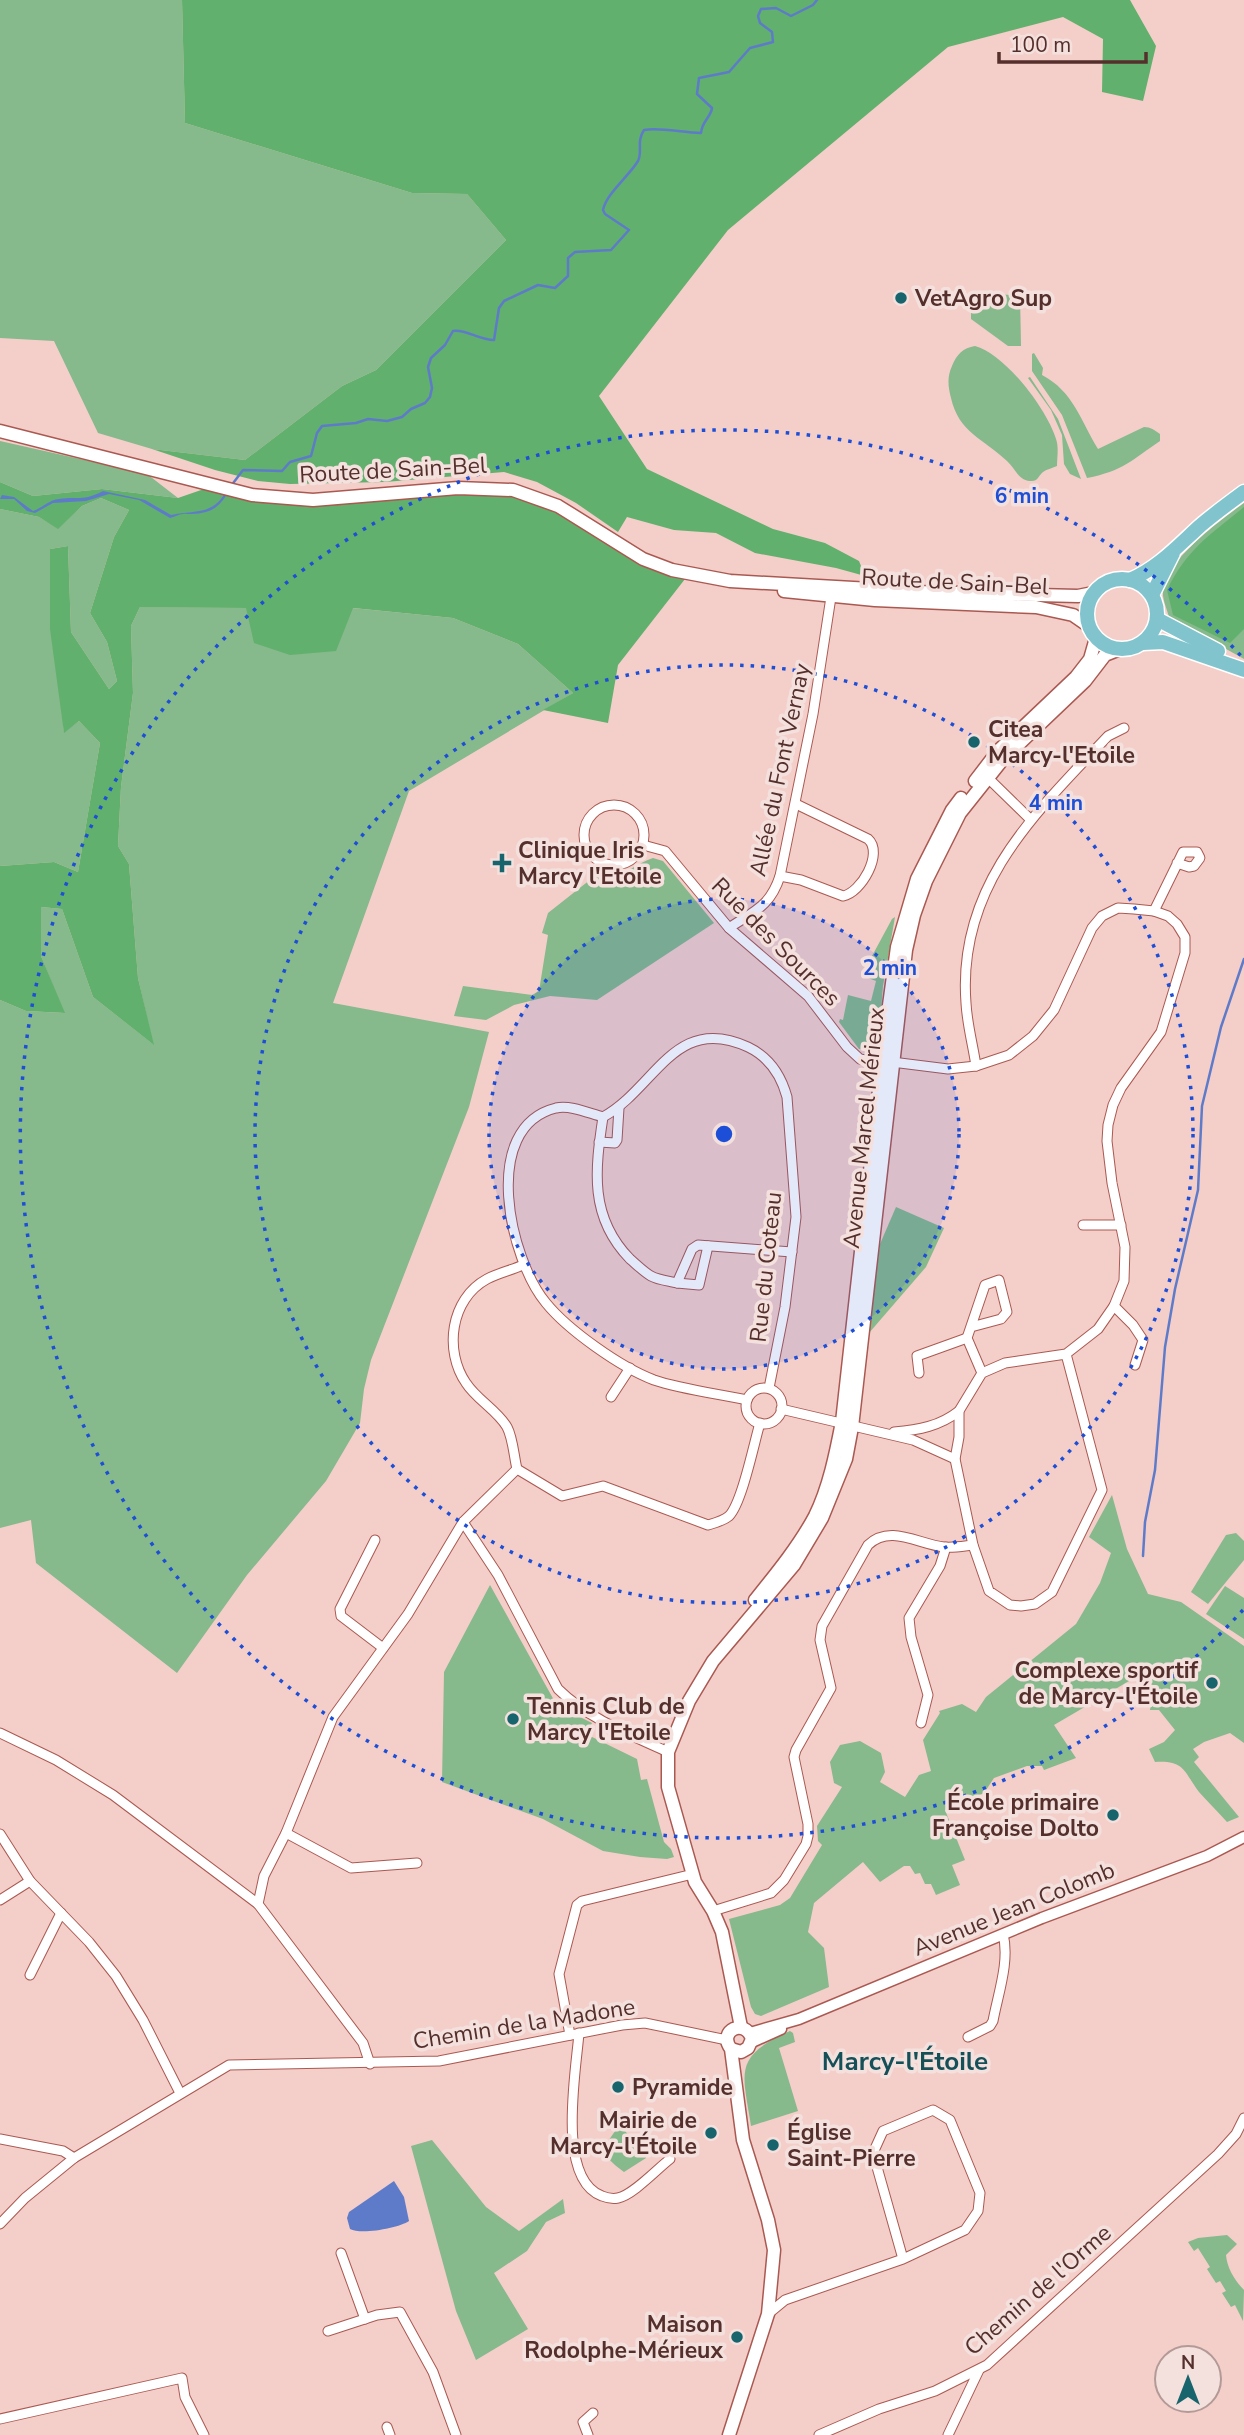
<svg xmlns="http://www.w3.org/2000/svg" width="1244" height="2435" font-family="'Nunito Sans',sans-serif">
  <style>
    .green { fill: #86b98b }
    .forest { fill: #62b06d }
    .water { fill: #5e7bca }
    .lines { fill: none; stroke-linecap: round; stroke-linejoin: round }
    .stream { stroke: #5e7bca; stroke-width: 2.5 }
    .minor-casing { stroke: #aa5951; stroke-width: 11 }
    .tertiary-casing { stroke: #aa5951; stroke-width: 13 }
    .secondary-casing { stroke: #aa5951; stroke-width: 15 }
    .primary-casing { stroke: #fff; stroke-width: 17 }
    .minor { stroke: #fff; stroke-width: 9 }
    .tertiary { stroke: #fff; stroke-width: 10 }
    .secondary { stroke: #fff; stroke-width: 12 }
    .primary { stroke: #82c4cd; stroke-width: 14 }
    .ring { fill: none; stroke: #1d4ed8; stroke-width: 3.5; stroke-dasharray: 3.5 7 }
    .poi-dot { fill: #17646d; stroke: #f4e1de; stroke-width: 2.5 }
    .labels { text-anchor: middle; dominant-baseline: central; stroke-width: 7; stroke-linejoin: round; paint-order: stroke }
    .poi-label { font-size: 23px; font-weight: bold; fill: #542f2b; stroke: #f4e1de; text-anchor: start }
    .street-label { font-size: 23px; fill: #542f2b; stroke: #f4e1de }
    .quarter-label { font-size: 26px; font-weight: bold; fill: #155058; stroke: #f4e1de }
    .centre { fill: #1d4ed8; stroke: #f4e1de; stroke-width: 3.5 }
    .ring-label { font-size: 21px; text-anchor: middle; font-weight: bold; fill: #1d4ed8; stroke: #f4e1de; stroke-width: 7; stroke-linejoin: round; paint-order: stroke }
  </style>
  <rect width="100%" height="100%" fill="#f4cec9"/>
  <!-- green -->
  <g class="green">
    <polygon points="0,0 182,0 185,123 412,193 467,194 506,240 376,370 342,386 245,460 152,449 98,433 54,341 0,338"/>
    <polygon points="971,294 1020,295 1021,346 1008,346 971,319"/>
    <path d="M975,346C1005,354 1047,409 1056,439C1059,447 1057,458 1057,466C1053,468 1047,469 1043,472C1038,476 1038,482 1030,481C1018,480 1015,468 1007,461C983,438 959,433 951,398C948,386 947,377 952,366C957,354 963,348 975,346Z"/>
    <path d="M1034,353L1043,368L1042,375C1073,391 1081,421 1098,449L1144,427C1151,427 1154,430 1160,434V441C1132,460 1123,471 1087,478L1062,415L1032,371V354Z"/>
    <polygon points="1030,377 1058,419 1081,479 1070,474 1064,464 1062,435 1051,410 1028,378"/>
    <polygon points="0,441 147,474 178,498 102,489 33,496 0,482"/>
    <polygon points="101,498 129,510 114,537 90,613 107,642 117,681 109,689 71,632 68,546 50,549 64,732 79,721 100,743 78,872 54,862 0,866 0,509 39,517 58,528 82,506"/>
    <path d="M1244,503V659L1169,617C1167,609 1162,599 1163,590C1163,563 1223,518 1244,503Z"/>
    <polygon points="140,607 352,608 453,618 518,644 573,693 409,791 333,1003 489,1032 469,1107 371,1360 364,1389 360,1423 326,1481 247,1575 177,1673 36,1563 31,1520 0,1528 0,1000 26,1011 64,1013 41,956 41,907 62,909 93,997 153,1044 138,978 129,864 118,846 121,787 133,693 131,626"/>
    <path d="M653,858L663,861L714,923L597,1000L550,996L514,1005L486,1020L454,1016L463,986L532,995L539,991L548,935L542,933L548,913L600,872C620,881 635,864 653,858Z"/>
    <path d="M895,917L883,986L879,1036C876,1046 870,1050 859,1049L839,1022L840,1019L843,1020L848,995L871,1001L876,981L863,976L865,969L892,919Z"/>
    <polygon points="896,1207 944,1228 926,1267 869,1333 880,1244"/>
    <path d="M1112,1495L1127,1549L1148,1594L1181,1602L1244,1646V1743L1230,1733L1204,1742L1193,1749L1199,1757L1194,1762L1239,1817L1227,1822C1218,1812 1208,1802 1199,1792C1184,1772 1185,1760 1155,1762L1149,1749L1164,1742L1175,1730L1159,1710H1150L1152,1698L1141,1674L1054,1725L1076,1758L1044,1770L1042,1766H1027L994,1778L984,1793L945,1810L965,1860L952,1865L960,1885L936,1895L931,1884H925L920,1873L915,1874L910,1866H904L880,1882L863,1862L814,1903L808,1932L824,1948L829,1987L761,2016L755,2014L751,2007L729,1919L780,1905L790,1898L822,1845L818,1841L817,1826L842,1787L834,1783L830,1762L840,1745L860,1741L881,1753L885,1772L880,1782L905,1797L919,1775L931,1771L923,1740L940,1713L939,1711L962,1704L976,1712L986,1697L1076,1624L1100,1583L1111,1553L1089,1537Z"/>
    <polygon points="1236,1533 1244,1541 1244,1560 1208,1604 1191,1592 1226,1535"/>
    <polygon points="490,1585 555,1702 564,1709 592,1723 586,1734 637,1759 641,1780 647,1779 664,1842 671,1849 674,1857 667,1859 640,1857 603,1851 543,1819 442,1782 444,1672"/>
    <polygon points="1225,1586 1244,1598 1244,1639 1206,1614"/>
    <path d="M790,2031L793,2033L795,2042L779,2048L798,2111L751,2126C743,2072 732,2057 790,2031Z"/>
    <path d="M620,2125L641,2150L640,2152L646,2154V2158L624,2172C598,2153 602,2148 620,2125Z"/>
    <polygon points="432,2140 486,2207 519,2231 563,2199 565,2213 546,2222 527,2251 494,2273 528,2329 476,2360 456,2311 411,2146"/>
    <path d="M1227,2235L1237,2244L1226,2255C1227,2268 1235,2281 1244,2290L1243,2321L1235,2305L1231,2307L1222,2293L1226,2291L1220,2281L1216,2283L1207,2269L1210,2267L1198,2248L1194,2251L1188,2242L1198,2238Z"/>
  </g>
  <!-- forest -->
  <g class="forest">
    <polygon points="182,0 1130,0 1156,46 1143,101 1102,92 1103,39 1063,17 948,47 728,230 599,396 647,469 773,529 825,543 859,561 865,576 836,568 755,553 716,533 674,530 627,517 618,532 576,503 537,482 504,472 385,482 290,484 258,481 215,470 152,449 245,460 342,386 376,370 506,240 467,194 412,193 185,123"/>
    <polygon points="0,482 33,496 102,489 178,498 204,489 258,501 502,491 528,499 570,517 612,547 639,563 685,579 618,665 608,723 543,710 573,693 518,644 453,618 353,608 336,651 290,655 254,643 246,608 140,607 131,626 133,693 121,787 118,846 129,864 138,978 154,1045 93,997 62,909 41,907 41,956 65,1013 26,1011 0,1000 0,866 54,862 78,872 100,743 79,721 64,733 50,629 50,549 68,546 71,632 109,689 117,681 107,642 90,613 114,537 129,510 101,498 82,506 58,529 39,517 0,509"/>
    <path d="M1244,507V629L1230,643L1173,615L1167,590C1187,549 1210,535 1244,507Z"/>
  </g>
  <!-- water -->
  <g class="water">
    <path d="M103,491L145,500L171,515C192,510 212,516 225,493L227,494C217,511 206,514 187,514C181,513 175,517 170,518L139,500L109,494L86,501L53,503L35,513L27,511L14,499H0L2,495L14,497L33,511C42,508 49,500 59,499C78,496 82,502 103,491Z"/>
    <path d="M394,2181L404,2197L409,2221C399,2228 361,2235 350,2229L347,2218L349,2212Z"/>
  </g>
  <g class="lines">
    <!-- stream -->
    <g class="stream">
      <path d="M231,486L243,470L282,471L290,462L311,456L317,433L322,426L356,423L368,419L387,421L402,417L411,409L425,403L430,397L432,388L428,367L431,358L445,345L453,331C466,329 479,340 494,340L499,308L504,301L538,285L555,288L568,276V258L575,252L611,250L629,230L605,214L603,210C606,194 629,176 638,161C643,151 636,142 644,130C661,127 683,133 701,133C702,121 711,117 712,108L697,94L699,78L729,72L750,48L773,42L772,32L760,23L758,16L761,9L776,8L791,16L813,5L817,0"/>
      <polyline points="1143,1556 1145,1522 1155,1470 1165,1347 1175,1289 1198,1190 1202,1106 1221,1027 1244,959"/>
    </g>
    <defs>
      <g id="minor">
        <polyline points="988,778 1030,819"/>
        <circle cx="614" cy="835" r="30"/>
        <polyline points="643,845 665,851 729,928 808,996 847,1047 860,1059 876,1062 892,1062 948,1069 976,1066 1009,1055 1033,1036 1054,1010 1092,928 1102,916 1118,908 1134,909 1154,911 1168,916 1177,924 1185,937 1185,953 1161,1032 1121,1088 1113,1105 1108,1125 1107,1141 1112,1183 1125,1247 1124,1281 1114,1306 1098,1329 1066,1354 1005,1363 982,1373 959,1411 959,1437 955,1459 973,1545 989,1591 1010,1605 1021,1606 1035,1604 1052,1592 1102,1490 1066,1354"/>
        <path d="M780,876L801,880L843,896C861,893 884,853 868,839L796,804"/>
        <polyline points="1154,911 1183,852 1197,852 1200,858 1194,866 1189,867 1177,863"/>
        <path d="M729,928C754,911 770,907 780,876L813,714L831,597L835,592"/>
        <path d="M976,1066C973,1045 967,1024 966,1003C957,886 1035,813 1108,736L1124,728"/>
        <path d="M603,1117C656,1088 674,1013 748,1047C769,1057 781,1075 787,1097L796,1217L785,1307L769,1388"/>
        <path d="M603,1117C588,1113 571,1105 556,1108C479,1127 510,1260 546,1303C568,1330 620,1367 654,1380C680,1389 719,1394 747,1400"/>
        <path d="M603,1117C595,1170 589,1217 630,1259C636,1264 644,1272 651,1276C658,1280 669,1281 677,1283L692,1249L698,1245L792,1252"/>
        <polyline points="599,1142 615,1143 617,1140 619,1108"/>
        <polyline points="1083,1225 1121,1225"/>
        <polyline points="677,1283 699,1285 708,1246"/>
        <polyline points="1114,1306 1133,1325 1143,1340 1135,1365"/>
        <polyline points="971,1327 1001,1319 1007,1312 999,1280 985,1285 967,1338 982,1373"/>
        <polyline points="919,1373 917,1356 967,1338"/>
        <circle cx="764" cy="1406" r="18"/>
        <polyline points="611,1397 630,1368"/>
        <polyline points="781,1409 913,1440 955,1459"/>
        <path d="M894,1432C919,1430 940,1426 959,1411"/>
        <path d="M517,1469C514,1457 513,1438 507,1427C497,1410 477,1400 466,1383C444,1351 450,1299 487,1279C498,1273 512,1270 523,1265"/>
        <path d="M463,1522L498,1575L558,1689C587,1718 631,1735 668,1752"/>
        <polyline points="375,1540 340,1609 341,1616 383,1648"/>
        <polyline points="921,1723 928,1695 911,1637 909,1618 940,1566 946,1547"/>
        <polyline points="0,1733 56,1760 113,1795 258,1904 363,2043 370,2064"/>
        <polyline points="286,1833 351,1868 417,1863"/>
        <polyline points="0,1834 30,1881 89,1942 116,1976 143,2020 180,2093"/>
        <polyline points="0,1900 30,1881"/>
        <path d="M258,1904L264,1876L286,1833L333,1717L408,1614L463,1522L517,1469L562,1496L603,1486L708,1525C715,1523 723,1521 729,1516C742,1503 754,1443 760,1423"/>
        <path d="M713,1911L771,1893L784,1880L806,1844L808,1836V1824L794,1757L796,1750L831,1688L820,1640L822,1626L868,1545C890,1524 918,1544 944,1547C953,1548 964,1546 973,1545"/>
        <polyline points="30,1975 61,1913"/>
        <path d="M579,2033C576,2072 556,2179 602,2196C607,2198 613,2199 618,2198C633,2195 657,2169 670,2159"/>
        <polyline points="570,2035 559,1974 577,1905 582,1901 693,1874"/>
        <path d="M968,2037L990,2026L993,2021C998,1994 1010,1961 1003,1934"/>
        <polyline points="0,2139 63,2151 74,2158"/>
        <polyline points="0,2224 25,2198 74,2158 229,2065 439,2061 622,2025 645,2023 727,2040"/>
        <polyline points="341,2253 365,2319"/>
        <polyline points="768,2314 785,2300 903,2259 965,2230 978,2211 980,2193 950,2120 933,2110 883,2131 873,2153 903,2259"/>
        <polyline points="328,2331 377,2315 400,2312 433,2372 456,2435"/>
        <polyline points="0,2419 182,2378 185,2397 204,2435"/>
        <polyline points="387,2427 390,2435"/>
        <polyline points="588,2435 583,2422 593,2413"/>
        <polyline points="819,2435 879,2409 935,2391 987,2365 1218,2154 1236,2134 1244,2118"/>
        <polyline points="948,2435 979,2370"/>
      </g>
      <g id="tertiary">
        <polyline points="750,2033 799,2019 1042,1918 1207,1856 1244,1837"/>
        <polyline points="752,2042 781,2029"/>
      </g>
      <g id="secondary">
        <polyline points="0,431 252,495 313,500 458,488 513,490 558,506 643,559 672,570 730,581 923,592 1078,596 1093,593"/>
        <polyline points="784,591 875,600 1036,607 1073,615 1089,626"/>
        <polyline points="975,781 998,751 1076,677 1090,659 1096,638"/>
        <path d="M755,1600C776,1574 799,1546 815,1516C829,1488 836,1453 842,1422L886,1027L897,947L917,879L952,810L961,798"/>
        <polyline points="741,2027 722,1932 713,1911 695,1882 668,1787 668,1752 689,1701 713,1661 794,1565 822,1518 846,1459 852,1427 906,950 914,915 926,881 960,813 1003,759 1085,681 1105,655 1120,649"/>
        <path d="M729,2435L768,2314L774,2250L768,2220L743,2140L731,2049C717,2031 745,2017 752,2039L748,2048L741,2052L731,2049"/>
      </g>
      <g id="primary">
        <circle cx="1122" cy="614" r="35"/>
        <path d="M1130,580C1158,568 1178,546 1200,526C1214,514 1229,503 1244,492"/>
        <polyline points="1152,595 1173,553"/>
        <polyline points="1157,619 1218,651"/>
        <polyline points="1143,643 1163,642 1244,670"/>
      </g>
    </defs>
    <!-- minor casing -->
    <use href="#minor" class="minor-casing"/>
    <!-- tertiary casing -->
    <use href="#tertiary" class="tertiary-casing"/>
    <!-- secondary casing -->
    <use href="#secondary" class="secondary-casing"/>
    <!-- primary casing -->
    <use href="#primary" class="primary-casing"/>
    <!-- minor -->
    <use href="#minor" class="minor"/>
    <!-- tertiary -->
    <use href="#tertiary" class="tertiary"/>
    <!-- secondary -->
    <use href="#secondary" class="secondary"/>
    <!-- primary -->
    <use href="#primary" class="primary"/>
  </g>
  <!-- distance rings -->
  <circle cx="724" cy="1134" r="235" fill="#1d4ed8" fill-opacity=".12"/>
  <g class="ring">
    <circle cx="724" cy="1134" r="235"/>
    <circle cx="724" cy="1134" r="469"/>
    <path d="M1243 1610A704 704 0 1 1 1243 658"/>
  </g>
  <!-- markers -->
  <g class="poi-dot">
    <circle cx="901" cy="298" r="7"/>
    <circle cx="974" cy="742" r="7"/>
    <path d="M498.5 852.5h7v7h7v7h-7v7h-7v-7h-7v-7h7z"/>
    <circle cx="1212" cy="1683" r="7"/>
    <circle cx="513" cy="1719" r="7"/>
    <circle cx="1113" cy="1815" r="7"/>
    <circle cx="618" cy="2087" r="7"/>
    <circle cx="711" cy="2133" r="7"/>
    <circle cx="773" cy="2145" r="7"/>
    <circle cx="737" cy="2337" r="7"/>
  </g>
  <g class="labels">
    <!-- poi labels -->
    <g class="poi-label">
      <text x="915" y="298">VetAgro Sup</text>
      <text x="988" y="729">Citea<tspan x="988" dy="26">Marcy-l'Etoile</tspan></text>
      <text x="518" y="850">Clinique Iris<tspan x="518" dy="26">Marcy l'Etoile</tspan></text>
      <text x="1198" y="1670" text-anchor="end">Complexe sportif<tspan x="1198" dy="26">de Marcy-l'Étoile</tspan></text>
      <text x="527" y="1706">Tennis Club de<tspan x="527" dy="26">Marcy l'Etoile</tspan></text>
      <text x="1099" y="1802" text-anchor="end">École primaire<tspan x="1099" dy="26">Françoise Dolto</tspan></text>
      <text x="632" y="2087">Pyramide</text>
      <text x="697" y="2120" text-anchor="end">Mairie de<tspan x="697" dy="26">Marcy-l'Étoile</tspan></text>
      <text x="787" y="2132">Église<tspan x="787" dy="26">Saint-Pierre</tspan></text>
      <text x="723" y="2324" text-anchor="end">Maison<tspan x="723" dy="26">Rodolphe-Mérieux</tspan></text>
    </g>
    <!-- street labels -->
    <g class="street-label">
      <text transform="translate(393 470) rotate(-3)">Route de Sain-Bel</text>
      <text transform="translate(955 582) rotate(3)">Route de Sain-Bel</text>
      <text transform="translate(780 770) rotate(-78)">Allée du Font Vernay</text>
      <text transform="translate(776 942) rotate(45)">Rue des Sources</text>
      <text transform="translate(864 1128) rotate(-84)">Avenue Marcel Mérieux</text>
      <text transform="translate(766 1267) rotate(-84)">Rue du Coteau</text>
      <text transform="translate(1014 1909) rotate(-22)">Avenue Jean Colomb</text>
      <text transform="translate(524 2024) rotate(-9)">Chemin de la Madone</text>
      <text transform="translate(1038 2290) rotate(-41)">Chemin de l'Orme</text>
    </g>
    <!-- quarter labels -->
    <g class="quarter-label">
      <text x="905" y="2061">Marcy-l'Étoile</text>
    </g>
  </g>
  <circle cx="724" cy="1134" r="10" class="centre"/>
  <g class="ring-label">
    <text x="1022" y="503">6 min</text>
    <text x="1056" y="810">4 min</text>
    <text x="890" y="975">2 min</text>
  </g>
  <!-- north arrow -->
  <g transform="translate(1188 2379)"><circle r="33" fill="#f4e1de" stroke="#b49a96" stroke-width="2"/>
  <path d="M0-5L12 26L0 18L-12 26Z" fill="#17646d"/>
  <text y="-10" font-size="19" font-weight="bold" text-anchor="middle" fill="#542f2b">N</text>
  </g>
  <!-- scale -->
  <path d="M999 52v10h147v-10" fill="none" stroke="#542f2b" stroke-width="3.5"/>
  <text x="1010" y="52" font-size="21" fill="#542f2b" stroke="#f4e1de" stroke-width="5" paint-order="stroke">100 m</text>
</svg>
